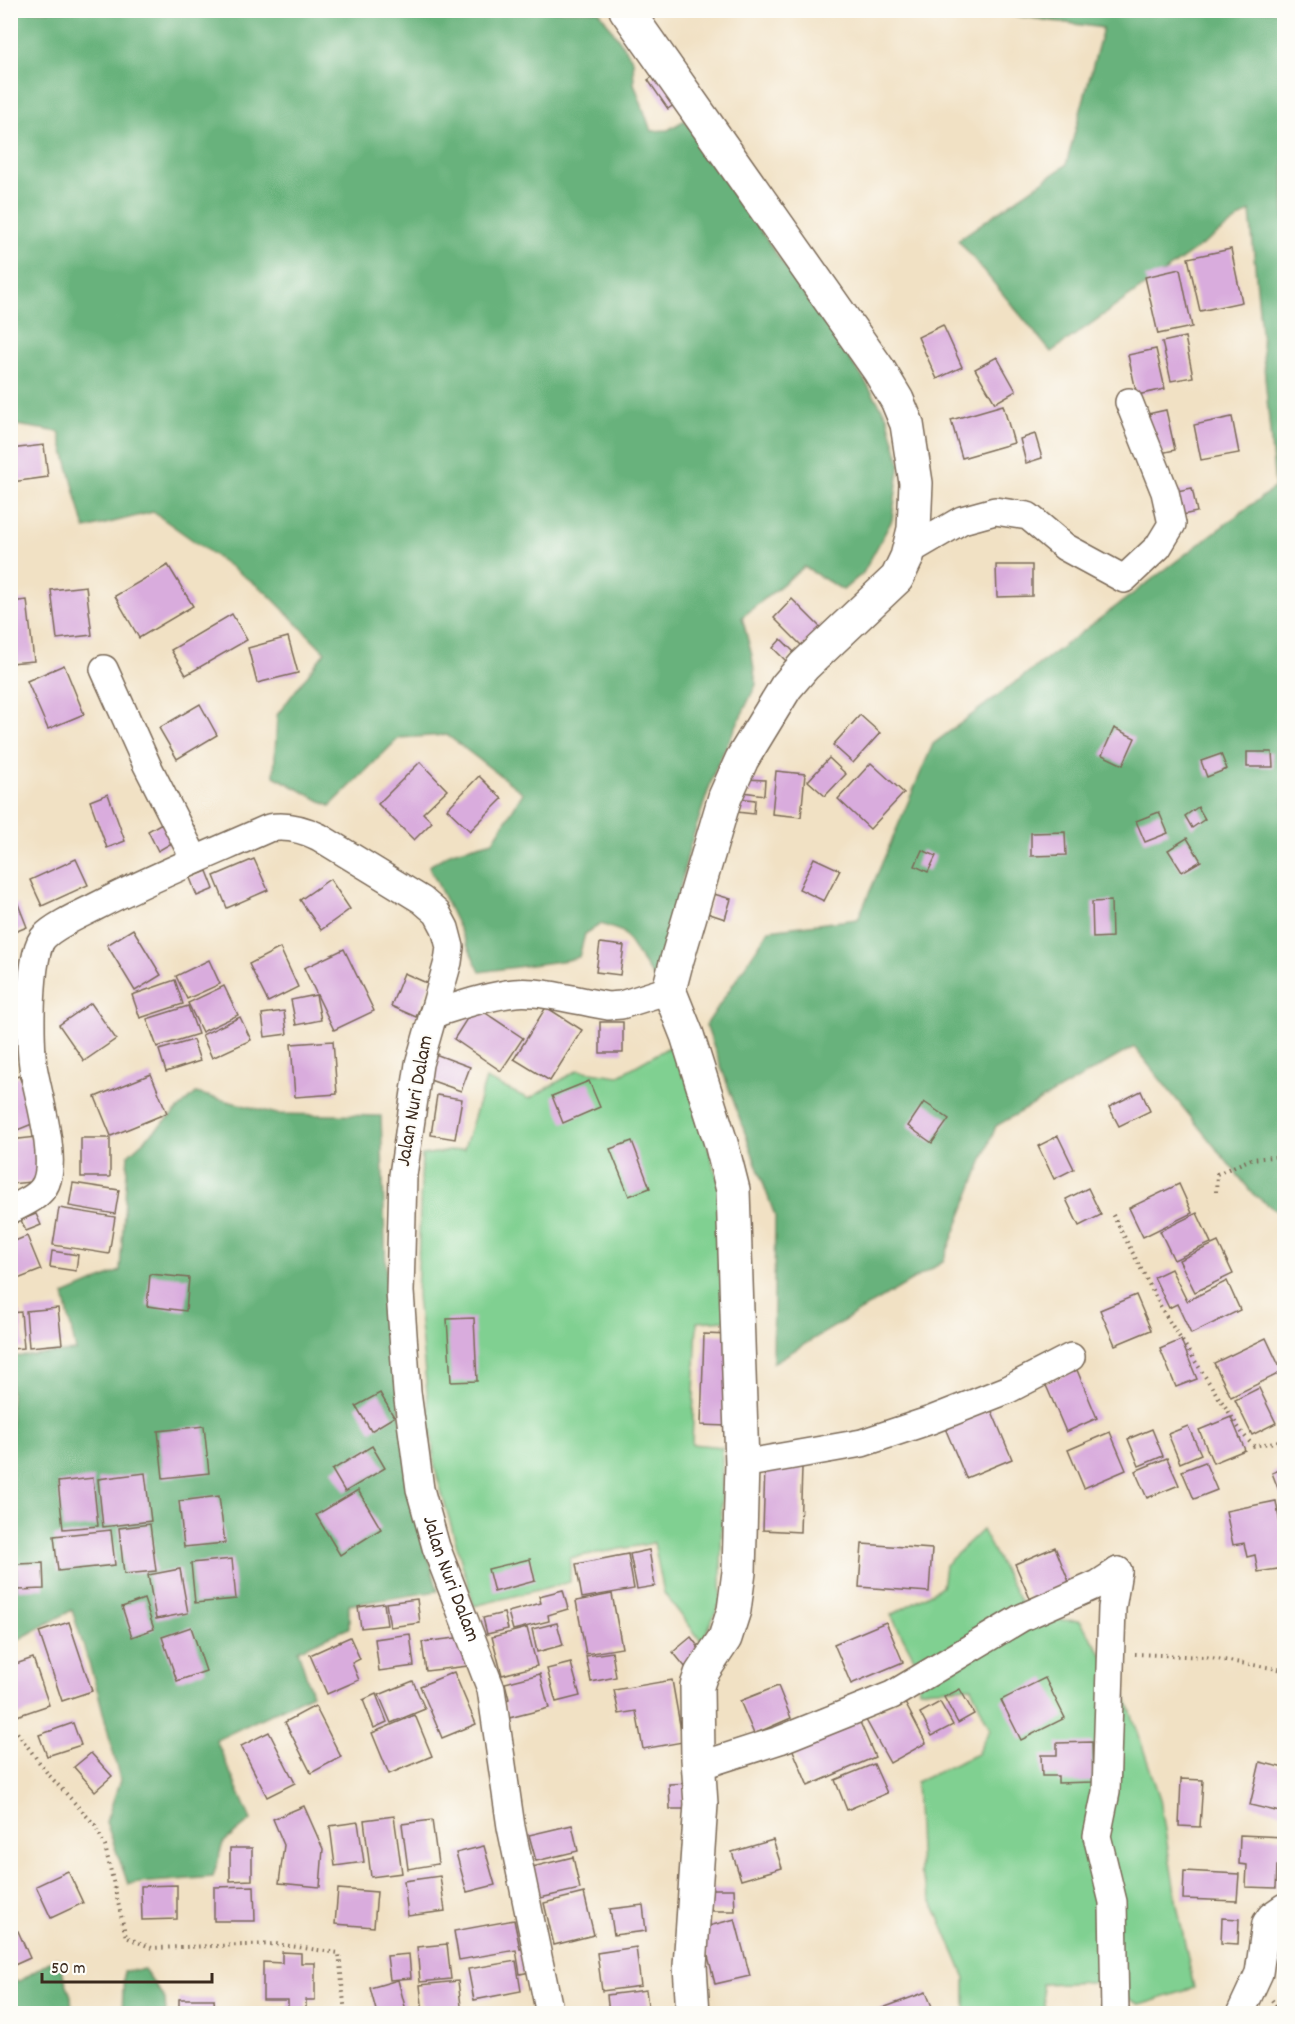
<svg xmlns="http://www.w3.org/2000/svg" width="1295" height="2024" font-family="Dekko,sans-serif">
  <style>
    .green { fill: #80d091; stroke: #5e7d58; stroke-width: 1.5 }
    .forest { fill: #68b27b; stroke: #526e4c; stroke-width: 1.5 }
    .building { fill: #d9acdd }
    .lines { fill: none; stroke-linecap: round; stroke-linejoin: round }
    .minor-casing { stroke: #7b6a58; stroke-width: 30 }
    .major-casing { stroke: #7b6a58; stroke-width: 36 }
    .path { stroke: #7b6a58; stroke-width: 4; stroke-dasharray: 1.5 4.5; stroke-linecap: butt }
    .minor { stroke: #fff; stroke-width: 27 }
    .major { stroke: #fff; stroke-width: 33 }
    .labels { text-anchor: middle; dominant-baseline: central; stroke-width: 4.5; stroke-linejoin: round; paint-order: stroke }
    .street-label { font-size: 21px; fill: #3b2a1e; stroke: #fdfcf7 }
  </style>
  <rect width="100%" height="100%" fill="#fdfcf7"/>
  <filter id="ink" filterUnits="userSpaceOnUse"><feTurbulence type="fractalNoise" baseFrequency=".0167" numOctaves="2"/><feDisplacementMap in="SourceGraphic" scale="12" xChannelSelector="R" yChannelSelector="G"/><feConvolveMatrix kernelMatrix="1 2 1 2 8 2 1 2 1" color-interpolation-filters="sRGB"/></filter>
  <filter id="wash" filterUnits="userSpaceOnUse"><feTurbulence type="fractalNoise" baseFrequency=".008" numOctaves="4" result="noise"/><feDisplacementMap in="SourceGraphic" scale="24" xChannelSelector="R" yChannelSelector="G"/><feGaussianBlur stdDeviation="1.35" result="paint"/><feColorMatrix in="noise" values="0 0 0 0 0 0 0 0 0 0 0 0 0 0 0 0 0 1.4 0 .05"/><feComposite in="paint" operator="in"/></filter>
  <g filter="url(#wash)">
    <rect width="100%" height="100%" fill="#f1e1c4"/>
    <!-- green -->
    <g class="green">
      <polygon points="676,1043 721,1189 727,1320 697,1322 692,1444 722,1447 721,1601 702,1642 664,1593 654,1543 570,1558 570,1582 474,1606 435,1469 417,1296 422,1155 464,1149 486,1079 529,1099 578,1070 618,1076"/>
      <polygon points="982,1530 1029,1618 1080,1621 1121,1682 1160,1799 1177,1905 1194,1988 1140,2005 1095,1982 1042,1984 1045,2013 965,2013 965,1978 920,1873 916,1782 977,1754 990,1729 971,1687 919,1690 915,1660 891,1615 942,1587 945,1565"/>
    </g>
    <!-- forest -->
    <g class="forest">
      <polygon points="10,11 599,11 633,60 634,83 651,131 668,130 685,120 814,309 863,378 887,416 900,463 892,520 863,573 843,590 804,567 742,617 752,656 756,685 715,770 689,849 670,932 656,982 623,932 601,924 585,934 579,957 568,960 480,972 429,866 452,852 493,841 523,793 447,735 399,738 330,806 274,776 277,715 325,652 266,592 153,512 85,529 59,432 11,424"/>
      <polygon points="998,11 1284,11 1284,1216 1253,1194 1134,1047 996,1126 943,1262 773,1363 775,1216 706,1025 769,930 858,919 933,744 1275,487 1250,211 1051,352 958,240 1066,165 1103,28 1002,14"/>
      <polygon points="196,1093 277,1114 381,1116 386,1273 398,1394 411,1493 438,1591 349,1605 349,1628 298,1650 312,1694 216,1740 251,1820 223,1843 213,1877 128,1884 106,1822 120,1780 98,1692 72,1610 23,1637 11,1646 11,1357 76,1351 64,1295 120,1271 128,1155"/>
      <polygon points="57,1957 71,1996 72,2013 11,2013 11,1981 20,1981"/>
      <polygon points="144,1969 165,1999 166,2013 122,2013 124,1971"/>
    </g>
    <g id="blocks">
      <!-- building -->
      <g class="building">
        <polygon points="660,72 679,101 668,109 648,80"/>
        <polygon points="1231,249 1242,302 1200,311 1188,258"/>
        <polygon points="1180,269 1192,327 1158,334 1145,277"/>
        <polygon points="943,325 962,367 937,379 918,337"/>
        <polygon points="1185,337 1193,377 1171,381 1162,342"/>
        <polygon points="1156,349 1165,389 1137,395 1128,355"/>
        <polygon points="997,357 1016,391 995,403 975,369"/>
        <polygon points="1003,405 1014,443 962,458 951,420"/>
        <polygon points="1166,410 1175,450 1151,455 1143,415"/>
        <polygon points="1232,417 1239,453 1201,460 1194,425"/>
        <polygon points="1035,434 1042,458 1026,463 1020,439"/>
        <polygon points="44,445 48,477 12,482 10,449"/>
        <polygon points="1192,488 1197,512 1177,516 1172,492"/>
        <polygon points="168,565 193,606 139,638 115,596"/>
        <polygon points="996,565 1032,565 1032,596 997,597"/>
        <polygon points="86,586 92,635 57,639 51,590"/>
        <polygon points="792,599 821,628 803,647 774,618"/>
        <polygon points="27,600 34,661 10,663 10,602"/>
        <polygon points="232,614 247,640 186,675 171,650"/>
        <polygon points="288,637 298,673 257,683 248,648"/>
        <polygon points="781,639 794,652 786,661 773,648"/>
        <polygon points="64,665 84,714 48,729 27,681"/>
        <polygon points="200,704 217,735 177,759 159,728"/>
        <polygon points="860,715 880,733 853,763 833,745"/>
        <polygon points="1114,728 1135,738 1123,765 1102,755"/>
        <polygon points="1247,752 1272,752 1273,767 1247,767"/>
        <polygon points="1221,754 1227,769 1207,777 1201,761"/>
        <polygon points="829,758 846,774 825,796 808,781"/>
        <polygon points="420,762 447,790 423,813 432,822 414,840 378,804"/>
        <polygon points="871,763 904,793 870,829 838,799"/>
        <polygon points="776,771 805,774 801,817 772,814"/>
        <polygon points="479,776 502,799 470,831 447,809"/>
        <polygon points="745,779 765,780 764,795 743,792"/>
        <polygon points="108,794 125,841 107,848 90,801"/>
        <polygon points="738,798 755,800 754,814 737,812"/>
        <polygon points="1198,807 1205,819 1192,828 1185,816"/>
        <polygon points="1159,812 1168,833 1145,842 1136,821"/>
        <polygon points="167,820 177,840 158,851 148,831"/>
        <polygon points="1065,832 1066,855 1031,856 1031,833"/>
        <polygon points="1187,838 1201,861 1182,872 1168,850"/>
        <polygon points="922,850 936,856 928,872 915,866"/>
        <polygon points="814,858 840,870 824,901 799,889"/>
        <polygon points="76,859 88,885 42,906 30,880"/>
        <polygon points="254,859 268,890 227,908 214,876"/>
        <polygon points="207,871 214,889 197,896 190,878"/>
        <polygon points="330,879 350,909 321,930 300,900"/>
        <polygon points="714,894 731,899 725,919 707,913"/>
        <polygon points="1111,901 1112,937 1093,938 1092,902"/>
        <polygon points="18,904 27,927 10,934 10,907"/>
        <polygon points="133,929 161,975 135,991 107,945"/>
        <polygon points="600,943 624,946 620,975 596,972"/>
        <polygon points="280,948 298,987 268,1002 249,964"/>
        <polygon points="344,949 374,1011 334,1030 304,968"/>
        <polygon points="209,960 220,984 187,999 176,976"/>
        <polygon points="404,973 429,984 416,1017 391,1006"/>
        <polygon points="175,980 183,1004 140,1018 132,995"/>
        <polygon points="224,986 238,1015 202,1032 188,1003"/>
        <polygon points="316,995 321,1020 296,1025 291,1000"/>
        <polygon points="91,1003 116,1039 84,1061 59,1025"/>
        <polygon points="188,1006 198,1034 157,1047 147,1019"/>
        <polygon points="475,1006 523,1038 501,1071 454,1039"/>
        <polygon points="546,1007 582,1030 550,1081 514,1059"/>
        <polygon points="284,1011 287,1034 265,1037 262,1014"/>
        <polygon points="240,1017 251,1040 212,1058 202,1035"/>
        <rect x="600" y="1022" width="23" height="31"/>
        <polygon points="193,1040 200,1061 166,1072 159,1050"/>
        <polygon points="333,1041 337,1094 295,1097 291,1044"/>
        <polygon points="435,1054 470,1067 461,1091 427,1079"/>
        <polygon points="151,1074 167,1113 111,1136 95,1097"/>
        <polygon points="19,1076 37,1122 10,1133 10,1079"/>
        <polygon points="589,1081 600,1107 563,1123 552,1096"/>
        <polygon points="1141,1091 1150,1111 1119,1126 1109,1107"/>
        <polygon points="437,1095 462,1099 455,1139 431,1135"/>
        <polygon points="924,1102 949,1119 932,1143 908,1126"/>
        <polygon points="1058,1136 1074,1169 1054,1179 1038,1146"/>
        <polygon points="37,1137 42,1181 10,1184 10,1140"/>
        <rect x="81" y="1138" width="29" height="39"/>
        <polygon points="632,1141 650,1188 629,1196 610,1149"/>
        <polygon points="73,1183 119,1190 115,1214 69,1206"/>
        <polygon points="1179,1184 1192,1213 1143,1237 1129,1208"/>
        <polygon points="1088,1188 1101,1215 1079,1226 1066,1199"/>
        <polygon points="59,1208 115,1217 109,1254 53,1245"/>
        <polygon points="1197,1213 1211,1243 1174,1260 1160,1231"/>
        <polygon points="36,1214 41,1225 26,1231 21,1220"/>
        <polygon points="27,1236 41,1270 10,1282 10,1243"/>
        <polygon points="1218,1242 1233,1274 1195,1292 1179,1260"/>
        <polygon points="52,1251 78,1255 76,1271 50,1267"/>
        <polygon points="1171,1269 1187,1301 1227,1281 1240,1310 1191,1334 1177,1304 1169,1308 1154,1277"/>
        <polygon points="150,1274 189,1278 186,1311 147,1306"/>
        <polygon points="1136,1295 1151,1330 1115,1345 1100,1310"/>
        <polygon points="58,1308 62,1344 29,1347 26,1311"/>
        <polygon points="21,1312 24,1348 10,1349 10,1313"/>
        <polygon points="474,1318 477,1381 451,1382 447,1319"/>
        <polygon points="704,1334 730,1335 727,1426 701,1425"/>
        <polygon points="1266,1338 1282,1372 1231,1397 1214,1363"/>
        <polygon points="1181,1340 1197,1379 1176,1387 1160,1349"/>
        <polygon points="1077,1370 1097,1418 1066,1432 1045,1383"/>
        <polygon points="1259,1388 1276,1423 1252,1435 1235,1400"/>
        <polygon points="380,1393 394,1417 371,1431 356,1406"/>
        <polygon points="991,1409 1012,1459 966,1478 945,1428"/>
        <polygon points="1231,1417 1245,1450 1213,1463 1199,1430"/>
        <polygon points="204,1426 209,1473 163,1478 158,1431"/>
        <polygon points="1188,1426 1201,1454 1180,1463 1168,1434"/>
        <polygon points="1152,1429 1163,1456 1139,1466 1128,1439"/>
        <polygon points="1110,1432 1126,1470 1084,1488 1068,1450"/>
        <polygon points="372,1446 385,1468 345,1492 332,1470"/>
        <polygon points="1167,1458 1179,1485 1147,1498 1135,1471"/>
        <polygon points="1205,1462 1217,1490 1194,1499 1182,1471"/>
        <polygon points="765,1466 802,1468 800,1532 763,1530"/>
        <polygon points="1284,1468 1284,1494 1281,1496 1272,1473"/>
        <polygon points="145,1473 151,1521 103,1527 98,1479"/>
        <polygon points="93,1478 98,1526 63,1529 58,1482"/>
        <polygon points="358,1490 381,1529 340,1555 316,1515"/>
        <polygon points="219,1496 225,1543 184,1547 179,1501"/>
        <polygon points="1276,1501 1284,1547 1284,1568 1258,1572 1255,1555 1247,1557 1244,1543 1233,1545 1226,1511"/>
        <polygon points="150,1524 156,1571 124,1574 119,1528"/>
        <polygon points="111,1530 115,1565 58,1571 54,1536"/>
        <polygon points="862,1544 932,1549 929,1592 859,1587"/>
        <polygon points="1055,1547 1073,1592 1034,1608 1015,1564"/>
        <polygon points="649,1550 655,1586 637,1589 630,1554"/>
        <polygon points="628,1554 634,1589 582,1598 576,1564"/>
        <polygon points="232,1559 236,1599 195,1603 191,1563"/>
        <polygon points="530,1559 535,1581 494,1592 488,1569"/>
        <polygon points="43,1563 44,1589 18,1590 17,1564"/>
        <polygon points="180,1569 188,1613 156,1619 148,1575"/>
        <polygon points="563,1590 568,1609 548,1615 549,1621 513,1630 508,1612 541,1603 539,1596"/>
        <polygon points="612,1594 622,1648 586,1654 576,1601"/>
        <polygon points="144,1599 154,1629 132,1637 122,1607"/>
        <polygon points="417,1599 420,1623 390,1627 386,1603"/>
        <polygon points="384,1603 387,1625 361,1628 358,1607"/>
        <polygon points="504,1613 508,1629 487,1634 483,1618"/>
        <polygon points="69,1622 92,1691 62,1701 39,1632"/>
        <polygon points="886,1622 903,1662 851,1684 834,1644"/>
        <polygon points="557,1623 563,1645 537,1652 532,1629"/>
        <polygon points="191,1627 206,1671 177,1681 162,1637"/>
        <polygon points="527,1628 537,1666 502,1675 492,1637"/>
        <polygon points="410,1634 414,1666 379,1671 375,1639"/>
        <polygon points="350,1637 360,1659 352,1663 359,1680 327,1694 310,1655"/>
        <polygon points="464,1637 468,1666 426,1671 422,1642"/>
        <polygon points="691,1637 703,1653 686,1668 673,1652"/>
        <polygon points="612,1652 616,1677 591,1682 586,1656"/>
        <polygon points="33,1658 49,1705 11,1718 10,1666"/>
        <polygon points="571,1663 580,1696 556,1702 547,1669"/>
        <polygon points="454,1672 476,1724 442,1738 420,1686"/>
        <polygon points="540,1674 549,1708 509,1718 504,1701 509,1699 505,1683"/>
        <polygon points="1045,1678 1065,1718 1021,1740 1001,1700"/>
        <polygon points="672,1680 683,1742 643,1749 636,1711 619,1714 614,1690"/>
        <polygon points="413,1681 425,1709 391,1723 379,1695"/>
        <polygon points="778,1686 791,1718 754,1734 740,1701"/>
        <polygon points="960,1689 974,1714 958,1723 944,1697"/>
        <polygon points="376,1694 387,1722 374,1728 363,1700"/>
        <polygon points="903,1699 926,1743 890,1763 866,1720"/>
        <polygon points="940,1702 953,1725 932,1736 920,1713"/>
        <polygon points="315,1706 341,1757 311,1773 285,1722"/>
        <polygon points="856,1713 875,1757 808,1786 789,1741"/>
        <polygon points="415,1715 432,1756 389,1774 372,1733"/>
        <polygon points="73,1723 81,1745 47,1756 39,1735"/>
        <polygon points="269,1732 295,1783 267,1797 241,1746"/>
        <polygon points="1092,1742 1093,1782 1058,1783 1058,1776 1042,1776 1041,1755 1057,1755 1057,1743"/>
        <polygon points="91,1753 112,1776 95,1791 74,1767"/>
        <polygon points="1260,1762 1284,1768 1284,1813 1250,1805"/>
        <polygon points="874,1764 887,1793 847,1810 835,1780"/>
        <polygon points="1181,1779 1203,1780 1200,1827 1179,1826"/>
        <polygon points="693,1783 694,1809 670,1809 669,1784"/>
        <polygon points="304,1806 323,1849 320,1887 279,1883 284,1845 273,1819"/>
        <polygon points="394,1816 402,1873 371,1877 364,1820"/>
        <polygon points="432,1820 438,1864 408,1869 402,1824"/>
        <polygon points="358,1822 364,1862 335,1866 330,1826"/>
        <polygon points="572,1825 578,1851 536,1861 529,1835"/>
        <polygon points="1240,1835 1284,1837 1284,1866 1277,1866 1276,1888 1246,1887 1247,1865 1239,1864"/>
        <polygon points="773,1840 782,1868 741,1880 732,1852"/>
        <polygon points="484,1846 495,1885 467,1892 456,1853"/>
        <polygon points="230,1848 252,1848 252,1880 230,1881"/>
        <polygon points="573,1857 580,1889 540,1898 532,1867"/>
        <polygon points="68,1871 83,1903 51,1918 36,1886"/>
        <polygon points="1184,1871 1239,1874 1237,1901 1183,1899"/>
        <polygon points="440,1876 445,1911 408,1916 404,1881"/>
        <polygon points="177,1885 177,1919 142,1920 141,1886"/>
        <polygon points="254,1886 255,1921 214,1921 214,1887"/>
        <polygon points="338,1889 377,1892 374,1927 335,1924"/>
        <polygon points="708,1889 734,1889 735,1911 708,1911"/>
        <polygon points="584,1893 594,1935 554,1945 544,1903"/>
        <polygon points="643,1905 646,1931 614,1935 610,1909"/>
        <polygon points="1222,1918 1239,1919 1238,1944 1221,1943"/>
        <polygon points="735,1919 750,1976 715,1984 701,1928"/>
        <polygon points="514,1920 520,1949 530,1947 535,1971 520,1974 516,1950 459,1960 454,1931"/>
        <polygon points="18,1931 30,1958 10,1967 10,1935"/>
        <polygon points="447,1944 451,1979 420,1982 417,1947"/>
        <polygon points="636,1947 641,1986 602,1991 597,1953"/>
        <polygon points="282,1952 301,1953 301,1963 315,1963 315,2000 306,2000 306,2014 288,2014 288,2000 263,2000 263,1962 282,1963"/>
        <polygon points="409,1954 411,1978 390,1980 387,1956"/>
        <polygon points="516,1961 521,1991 474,2000 468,1969"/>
        <polygon points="398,1980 407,2014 377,2014 370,1988"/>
        <polygon points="458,1981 462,2014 423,2014 420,1985"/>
        <polygon points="646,1990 649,2013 609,2014 607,1995"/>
        <polygon points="926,1992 935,2014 869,2014 869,2013"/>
        <polygon points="179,1999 214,1999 215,2014 179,2014"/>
        <rect x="250" y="2010" width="27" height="4"/>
      </g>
    </g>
  </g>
  <g filter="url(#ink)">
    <use href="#blocks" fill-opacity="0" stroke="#7b6a58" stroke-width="1.5"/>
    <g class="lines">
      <defs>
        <g id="minor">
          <polyline points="909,551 962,520 995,511 1028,516 1065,547 1124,579 1158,547 1172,524 1165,492 1129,402"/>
          <polyline points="104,669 147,765 195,860"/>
          <path d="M433,1014C459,1006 487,996 515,993C539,990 583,1002 608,1006L621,1005L669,990"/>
          <path id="s1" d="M10,1210C23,1203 40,1197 46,1183C57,1156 38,1096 33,1066C30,1044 28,952 44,937C54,926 81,914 95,907C151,878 210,854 269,828C287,825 303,829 319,837L422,900L437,913L445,928L450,947L448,962L419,1064L403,1175L400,1292L407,1392L420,1489L436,1547L491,1689L511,1827L550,2014"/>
          <polyline points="742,1464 862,1443 931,1420 1007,1390 1071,1357"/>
          <polyline points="699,1766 780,1740 892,1695 1021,1618 1098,1584 1118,1571"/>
          <polyline points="1115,2014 1113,1902 1097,1836 1106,1792 1112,1608 1118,1571"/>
          <polyline points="1240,2014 1259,1973 1266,1923 1271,1916 1284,1907"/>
        </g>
        <polyline id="major" points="626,10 879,370 897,400 907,424 916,483 914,529 907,557 897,578 804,666 786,687 742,759 725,797 676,963 669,990 687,1035 721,1143 733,1190 742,1464 739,1572 734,1610 725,1638 701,1674 697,1686 698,1759 701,1804 690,1966 693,2014"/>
      </defs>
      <!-- minor casing -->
      <use href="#minor" class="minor-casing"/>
      <!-- major casing -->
      <use href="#major" class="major-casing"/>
      <!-- path -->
      <g class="path">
        <polyline points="1216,1192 1217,1174 1251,1159 1284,1156"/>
        <path d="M1113,1215L1164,1313L1219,1398C1232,1414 1239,1433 1254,1446L1284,1440"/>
        <polyline points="1135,1654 1205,1657 1284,1670"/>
        <polyline points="10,1723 48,1774 95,1825 105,1846 126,1937 152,1948 276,1944 339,1953 345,2014"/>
        <polyline points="1272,2000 1282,2014"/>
      </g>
      <!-- minor -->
      <use href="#minor" class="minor"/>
      <!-- major -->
      <use href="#major" class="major"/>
    </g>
  </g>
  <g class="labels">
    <!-- street labels -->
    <g class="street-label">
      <text transform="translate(416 1101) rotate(-80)">Jalan Nuri Dalam</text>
      <text stroke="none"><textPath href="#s1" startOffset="1419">Jalan Nuri Dalam</textPath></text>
    </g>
  </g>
  <!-- margin -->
  <rect width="1295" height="2024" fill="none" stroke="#fdfcf7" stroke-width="36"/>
  <!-- scale -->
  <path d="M42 1973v9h170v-9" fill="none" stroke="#3b2a1e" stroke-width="3"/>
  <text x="51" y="1973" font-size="18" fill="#3b2a1e" stroke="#fdfcf7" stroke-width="4.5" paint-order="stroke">50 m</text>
</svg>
